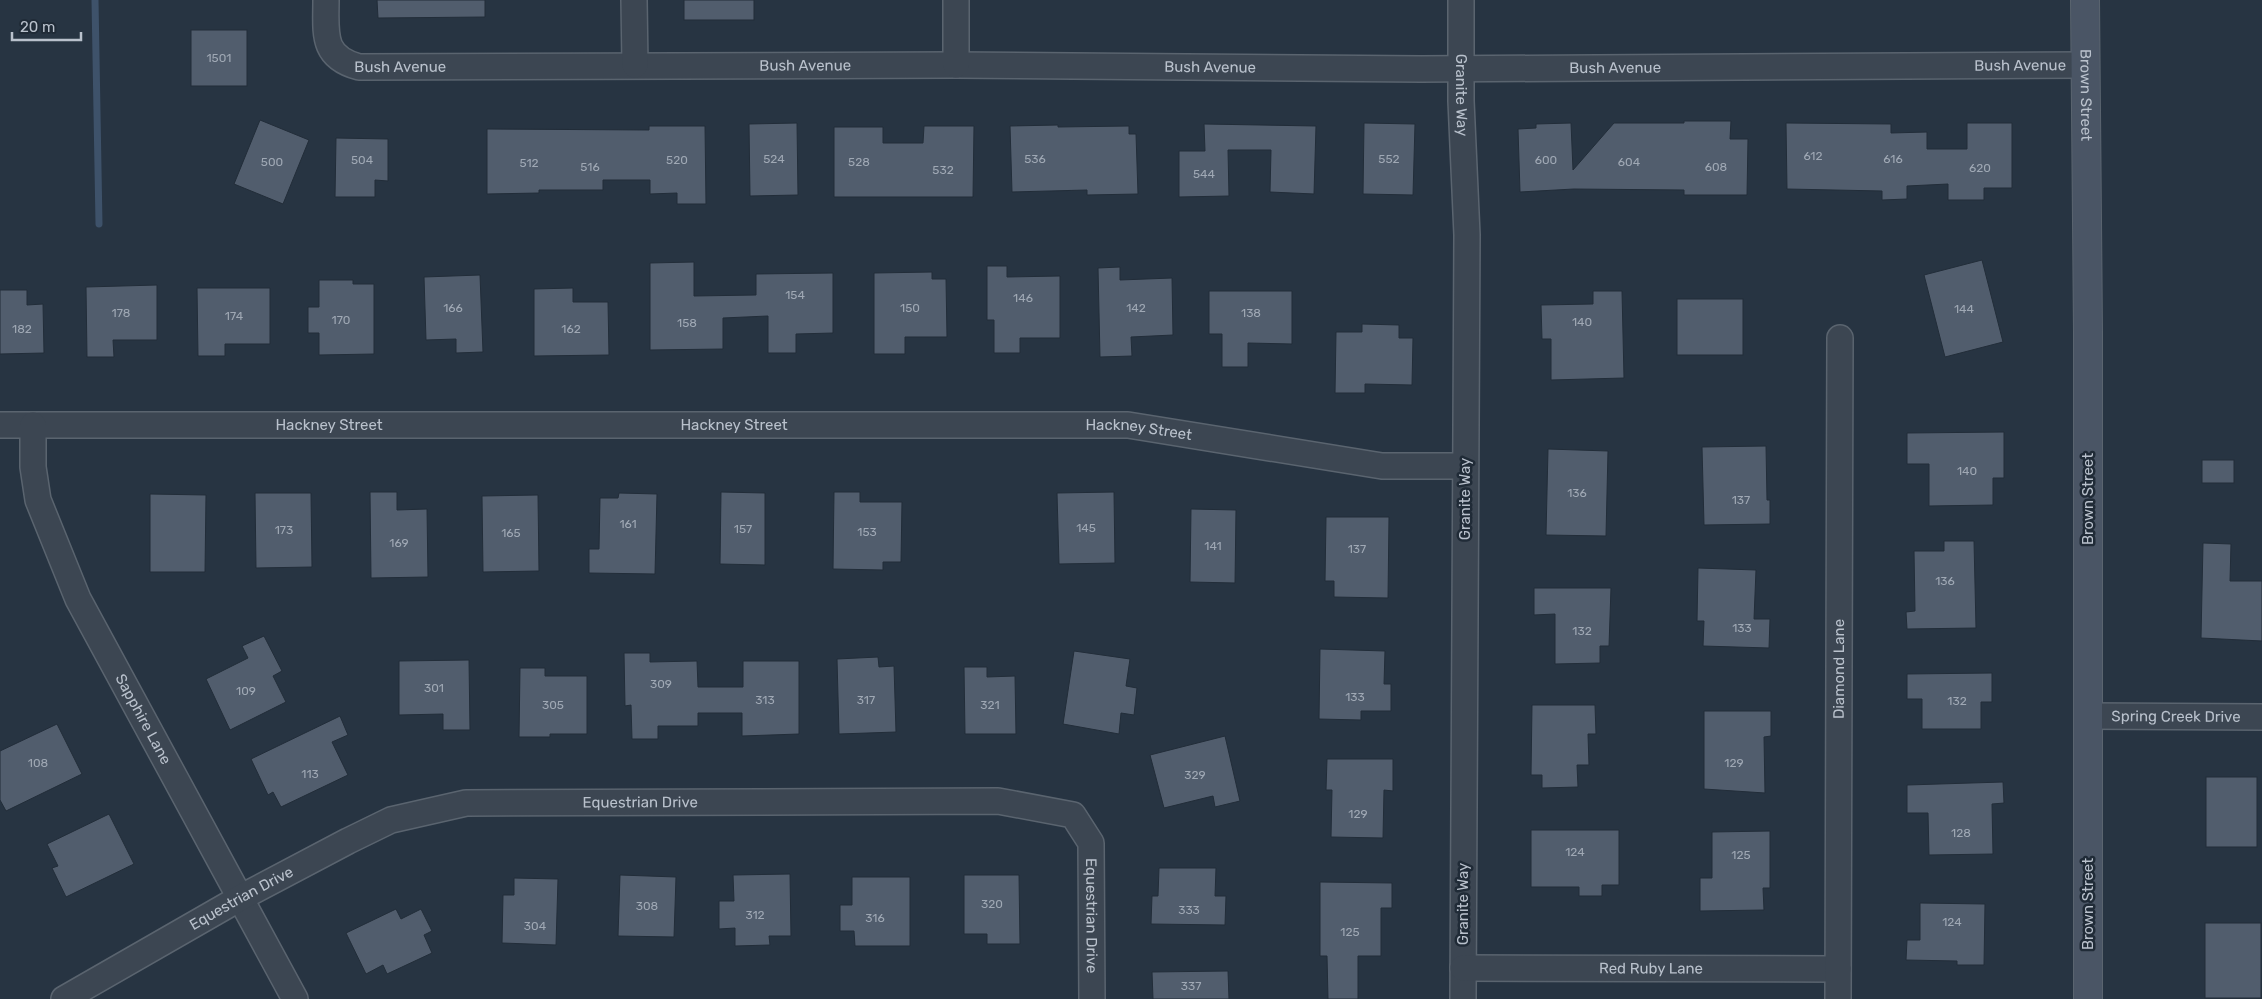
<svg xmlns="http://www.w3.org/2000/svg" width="2262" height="999" font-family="Rubik,sans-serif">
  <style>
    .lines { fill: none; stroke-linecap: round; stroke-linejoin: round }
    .stream { stroke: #3e526a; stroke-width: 7 }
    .building { fill: #515d6d; stroke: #222d39 }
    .minor-casing { stroke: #5a646f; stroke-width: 28 }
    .secondary-casing { stroke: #5a646f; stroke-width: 30 }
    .minor { stroke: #3c4652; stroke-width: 25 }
    .secondary { stroke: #4a5565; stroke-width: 28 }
    .labels { text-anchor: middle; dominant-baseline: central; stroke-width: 5; stroke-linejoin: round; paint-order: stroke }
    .number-label { font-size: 12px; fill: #9fa8b4 }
    .street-label { font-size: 15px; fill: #b9c1cc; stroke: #202b37 }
  </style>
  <rect width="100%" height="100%" fill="#273442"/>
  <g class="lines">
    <!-- stream -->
    <polyline class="stream" points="95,0 99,224"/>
  </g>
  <!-- building -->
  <g class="building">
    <polygon points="377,0 485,0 485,17 378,18"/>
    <rect x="684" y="0" width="70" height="20"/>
    <rect x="191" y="30" width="56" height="56"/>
    <polygon points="260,120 309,140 283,204 234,184"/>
    <polygon points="1684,121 1731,121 1730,139 1748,139 1747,195 1684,195 1684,190 1574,189 1520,192 1518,129 1536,128 1536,124 1571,123 1573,170 1614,123 1684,123"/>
    <polygon points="797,123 798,195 750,196 749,124"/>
    <polygon points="1364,123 1415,124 1413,195 1363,194"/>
    <polygon points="1786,123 1891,124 1891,133 1927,132 1927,149 1967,149 1967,123 2012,123 2012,188 1984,188 1984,200 1948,200 1948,184 1907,186 1907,199 1882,200 1882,191 1787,189"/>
    <polygon points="1204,124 1316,126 1314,194 1270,192 1271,150 1228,150 1229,196 1179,197 1179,151 1205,151"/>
    <polygon points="1058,125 1058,127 1129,126 1129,134 1136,134 1138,194 1087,195 1087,190 1012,192 1010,126"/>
    <polygon points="649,126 705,126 706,204 677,204 677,193 650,194 650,180 603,180 603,190 539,190 539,193 487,194 487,129 649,130"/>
    <polygon points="924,126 974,126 973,197 834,197 834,127 883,127 883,143 923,143"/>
    <polygon points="336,138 388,139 388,181 375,180 375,197 335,197"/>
    <polygon points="1982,260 2003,342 1945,357 1924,275"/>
    <polygon points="694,262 694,296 756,295 756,274 833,273 833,333 796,334 796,353 768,353 768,316 723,318 723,349 650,350 650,263"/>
    <polygon points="987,266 1007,266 1007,277 1060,276 1060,338 1020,338 1020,353 994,353 994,320 987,320"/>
    <polygon points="1120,267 1120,280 1172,278 1173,335 1131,337 1132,356 1100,357 1098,268"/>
    <polygon points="932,272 932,279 946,279 947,337 905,337 905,354 874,354 874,273"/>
    <polygon points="480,275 483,352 456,353 456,339 426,340 424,277"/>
    <polygon points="319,280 353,280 353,284 374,284 374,354 319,355 319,333 308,333 308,307 319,307"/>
    <polygon points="157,285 157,340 113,340 114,357 87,357 86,287"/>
    <polygon points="197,288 270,288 270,344 225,344 225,356 198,356"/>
    <polygon points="573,288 573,302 608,302 609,355 534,356 534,289"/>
    <polygon points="0,290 27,290 27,305 43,304 44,353 0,354"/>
    <polygon points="1209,291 1292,291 1292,344 1248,343 1248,367 1222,367 1222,334 1209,334"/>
    <polygon points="1593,291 1622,291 1624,378 1551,380 1551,339 1542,339 1541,305 1593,304"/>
    <rect x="1677" y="299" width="66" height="56"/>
    <polygon points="1362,324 1399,325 1399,338 1413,338 1412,385 1365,384 1365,393 1335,393 1336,332 1362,332"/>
    <polygon points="2004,432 2004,478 1993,478 1993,505 1929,506 1929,464 1907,464 1907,433"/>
    <polygon points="1766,446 1767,500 1770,500 1770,524 1704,525 1702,447"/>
    <polygon points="1548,449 1608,451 1606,536 1546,535"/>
    <rect x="2202" y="460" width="32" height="23"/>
    <polygon points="370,492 397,492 397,510 427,509 428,577 371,578"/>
    <polygon points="721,492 765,493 765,565 720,564"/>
    <polygon points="834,492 860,492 860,502 902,502 901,562 883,562 883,570 833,569"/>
    <polygon points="1114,492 1115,563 1059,564 1057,493"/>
    <polygon points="255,493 311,493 312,567 256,568"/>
    <polygon points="619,493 657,494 655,574 589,573 589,549 599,549 600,498 618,498"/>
    <polygon points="150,494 206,495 205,572 150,572"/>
    <polygon points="538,495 539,571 483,572 482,496"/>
    <polygon points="1191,509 1236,510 1235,583 1190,582"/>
    <polygon points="1326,517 1389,517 1388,598 1334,597 1334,581 1325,581"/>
    <polygon points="1944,541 1974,541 1976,628 1907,629 1906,612 1915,611 1914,551 1944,551"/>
    <polygon points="2203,543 2231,544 2230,581 2262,581 2262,641 2201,638"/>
    <polygon points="1698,568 1756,570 1754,619 1770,619 1769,648 1703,646 1704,621 1697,621"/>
    <polygon points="1534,588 1611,588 1609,646 1600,646 1600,663 1555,664 1555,614 1534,615"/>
    <polygon points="264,636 282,671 273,676 286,702 230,730 206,679 248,658 242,646"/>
    <polygon points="1320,649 1385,651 1384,684 1391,684 1391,711 1361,711 1361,720 1319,719"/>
    <polygon points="1074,651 1130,659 1126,686 1137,688 1134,715 1121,713 1119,734 1063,724"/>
    <polygon points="624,653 650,653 650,662 697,661 698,687 743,687 743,661 799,661 799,734 742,736 742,713 698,713 698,726 658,726 658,739 632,739 631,705 625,706"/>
    <polygon points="878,657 879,667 894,666 896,732 839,734 837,659"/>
    <polygon points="469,660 470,730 443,730 443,714 399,715 399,661"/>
    <polygon points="964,667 987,667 987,677 1015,676 1016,734 965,734"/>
    <polygon points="520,668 545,668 545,676 587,676 587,734 550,734 550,737 519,737"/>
    <polygon points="1992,673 1992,702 1981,702 1981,729 1922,729 1922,699 1907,699 1907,674"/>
    <polygon points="1532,705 1595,705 1596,734 1588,734 1589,765 1577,765 1578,787 1542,788 1542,775 1531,775"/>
    <polygon points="1704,711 1771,711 1771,736 1764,737 1765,793 1704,789"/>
    <polygon points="340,716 348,735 332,742 348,775 281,807 273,792 268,795 251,759"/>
    <polygon points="57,724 82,774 6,811 0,800 0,751"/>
    <polygon points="1225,736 1240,801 1215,807 1213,796 1164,808 1150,755"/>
    <polygon points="1327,759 1393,759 1393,791 1384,790 1383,838 1331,837 1332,790 1326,790"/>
    <rect x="2206" y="777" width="51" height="70"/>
    <polygon points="2003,782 2004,803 1992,804 1993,854 1929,855 1928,813 1907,813 1907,785"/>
    <polygon points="109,814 134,864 66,897 52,868 58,866 47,844"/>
    <polygon points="1531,830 1619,830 1619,885 1602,885 1602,896 1579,896 1579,887 1531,887"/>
    <polygon points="1770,831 1770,888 1763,888 1764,910 1700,911 1700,878 1712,878 1712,832"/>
    <polygon points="1159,868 1216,868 1215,896 1226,896 1225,925 1151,924 1152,896 1158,896"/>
    <polygon points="790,874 791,936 769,936 770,945 735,946 735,928 719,929 719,901 734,901 733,875"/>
    <polygon points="620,875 676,877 674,937 618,936"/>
    <polygon points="964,875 1019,875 1020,944 987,944 987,934 964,934"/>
    <polygon points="852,877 910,877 910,946 855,946 854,931 840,931 840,905 852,905"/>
    <polygon points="514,878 558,879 556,945 502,943 503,895 514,895"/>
    <polygon points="1320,882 1392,883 1392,908 1381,908 1381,956 1358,956 1358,999 1328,999 1327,956 1320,956"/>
    <polygon points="1920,903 1985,904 1984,965 1957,965 1957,961 1906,960 1907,940 1920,940"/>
    <polygon points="396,909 401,919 421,909 432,931 424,935 432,953 387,974 383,965 366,974 346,933"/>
    <rect x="2205" y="923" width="56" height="75"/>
    <polygon points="1228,971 1229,999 1153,999 1152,972"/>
  </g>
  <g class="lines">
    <defs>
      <g id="minor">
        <path id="s1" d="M326,0C326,33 321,57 359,67L956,65L1421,69L2085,65"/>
        <polyline points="634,0 635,65"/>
        <polyline points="956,0 956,65"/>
        <path id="s2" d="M1461,0V101L1467,235L1463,999"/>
        <path id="s3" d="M0,425H1128L1382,466H1465"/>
        <path id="s4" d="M33,425V467L38,500L78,599L295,999"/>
        <path id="s5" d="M2088,716L2262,717"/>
        <path id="s6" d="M1463,968L1838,969"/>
        <path id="s7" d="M64,999L240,898L348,841L391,820L466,803L998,801L1073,815L1091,843L1092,999"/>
        <path id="s8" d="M1838,999L1840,338"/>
      </g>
      <g id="secondary">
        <path id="s9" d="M2085,0L2088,332V999"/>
      </g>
    </defs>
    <!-- minor casing -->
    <use href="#minor" class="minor-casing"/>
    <!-- secondary casing -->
    <use href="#secondary" class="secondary-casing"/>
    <!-- minor -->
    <use href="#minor" class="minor"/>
    <!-- secondary -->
    <use href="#secondary" class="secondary"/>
  </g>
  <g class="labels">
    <!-- number labels -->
    <g class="number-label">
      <text x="219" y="58">1501</text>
      <text x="1813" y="156">612</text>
      <text x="774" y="159">524</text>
      <text x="1035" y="159">536</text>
      <text x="1389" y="159">552</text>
      <text x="1893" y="159">616</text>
      <text x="362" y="160">504</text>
      <text x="677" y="160">520</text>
      <text x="1546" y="160">600</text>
      <text x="272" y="162">500</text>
      <text x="859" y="162">528</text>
      <text x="1629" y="162">604</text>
      <text x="529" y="163">512</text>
      <text x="590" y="167">516</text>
      <text x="1716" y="167">608</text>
      <text x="1980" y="168">620</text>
      <text x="943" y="170">532</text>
      <text x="1204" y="174">544</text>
      <text x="795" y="295">154</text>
      <text x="1023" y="298">146</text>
      <text x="453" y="308">166</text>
      <text x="910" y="308">150</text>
      <text x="1136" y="308">142</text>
      <text x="1964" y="309">144</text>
      <text x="121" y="313">178</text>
      <text x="1251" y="313">138</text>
      <text x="234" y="316">174</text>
      <text x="341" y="320">170</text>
      <text x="1582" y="322">140</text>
      <text x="687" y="323">158</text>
      <text x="22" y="329">182</text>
      <text x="571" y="329">162</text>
      <text x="1967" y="471">140</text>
      <text x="1577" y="493">136</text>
      <text x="1741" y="500">137</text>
      <text x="628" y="524">161</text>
      <text x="1086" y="528">145</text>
      <text x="743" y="529">157</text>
      <text x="284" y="530">173</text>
      <text x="867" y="532">153</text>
      <text x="511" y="533">165</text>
      <text x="399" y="543">169</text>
      <text x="1213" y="546">141</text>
      <text x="1357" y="549">137</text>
      <text x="1945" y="581">136</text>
      <text x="1742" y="628">133</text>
      <text x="1582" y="631">132</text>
      <text x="661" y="684">309</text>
      <text x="434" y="688">301</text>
      <text x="246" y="691">109</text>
      <text x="1355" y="697">133</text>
      <text x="765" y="700">313</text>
      <text x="866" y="700">317</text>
      <text x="1957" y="701">132</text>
      <text x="553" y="705">305</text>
      <text x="990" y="705">321</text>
      <text x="38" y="763">108</text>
      <text x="1734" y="763">129</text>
      <text x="310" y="774">113</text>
      <text x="1195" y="775">329</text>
      <text x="1358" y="814">129</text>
      <text x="1961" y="833">128</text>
      <text x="1575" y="852">124</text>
      <text x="1741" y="855">125</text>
      <text x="992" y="904">320</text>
      <text x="647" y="906">308</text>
      <text x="1189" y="910">333</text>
      <text x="755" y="915">312</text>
      <text x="875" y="918">316</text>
      <text x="1952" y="922">124</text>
      <text x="535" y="926">304</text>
      <text x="1350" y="932">125</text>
      <text x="1191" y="986">337</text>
    </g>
    <!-- street labels -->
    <g class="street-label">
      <text stroke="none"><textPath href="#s1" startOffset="1745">Bush Avenue</textPath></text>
      <text stroke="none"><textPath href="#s1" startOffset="125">Bush Avenue</textPath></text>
      <text stroke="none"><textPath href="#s1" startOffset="530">Bush Avenue</textPath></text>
      <text stroke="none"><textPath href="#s1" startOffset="935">Bush Avenue</textPath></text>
      <text stroke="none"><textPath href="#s1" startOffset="1340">Bush Avenue</textPath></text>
      <text stroke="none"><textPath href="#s2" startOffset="95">Granite Way</textPath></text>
      <text stroke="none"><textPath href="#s9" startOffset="95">Brown Street</textPath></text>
      <text stroke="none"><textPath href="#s3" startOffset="329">Hackney Street</textPath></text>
      <text stroke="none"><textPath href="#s3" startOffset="734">Hackney Street</textPath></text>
      <text stroke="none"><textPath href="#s3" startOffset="1139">Hackney Street</textPath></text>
      <text transform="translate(1465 499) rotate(-90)">Granite Way</text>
      <text transform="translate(2088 499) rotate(-90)">Brown Street</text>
      <text stroke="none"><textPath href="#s8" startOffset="330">Diamond Lane</textPath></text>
      <text stroke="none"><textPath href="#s5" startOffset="88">Spring Creek Drive</textPath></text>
      <text stroke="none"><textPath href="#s4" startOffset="319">Sapphire Lane</textPath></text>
      <text stroke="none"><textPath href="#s7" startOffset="624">Equestrian Drive</textPath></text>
      <text stroke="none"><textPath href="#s7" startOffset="204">Equestrian Drive</textPath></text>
      <text transform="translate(1463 904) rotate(-90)">Granite Way</text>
      <text transform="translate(2088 904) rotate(-90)">Brown Street</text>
      <text stroke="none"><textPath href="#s7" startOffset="1164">Equestrian Drive</textPath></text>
      <text stroke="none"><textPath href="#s6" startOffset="188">Red Ruby Lane</textPath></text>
    </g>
  </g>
  <!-- scale -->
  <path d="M12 32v8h69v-8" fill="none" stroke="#b9c1cc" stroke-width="2.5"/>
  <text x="20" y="32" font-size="15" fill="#b9c1cc" stroke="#202b37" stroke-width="4" paint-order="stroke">20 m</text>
</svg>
